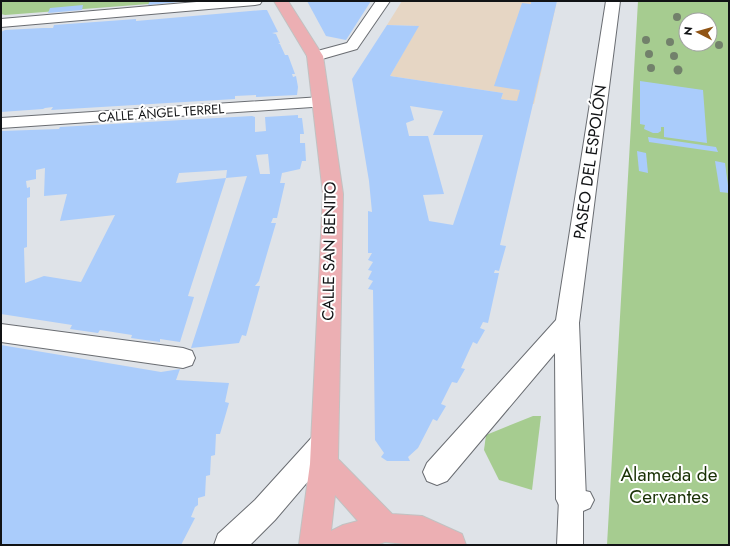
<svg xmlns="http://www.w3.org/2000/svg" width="730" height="546" font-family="Jost,sans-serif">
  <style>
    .education { fill: #e6d6c4 }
    .green { fill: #a6cc90; fill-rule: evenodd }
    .building { fill: #aaccfb; fill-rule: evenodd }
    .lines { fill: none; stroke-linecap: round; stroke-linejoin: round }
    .service-casing { stroke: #6a6d72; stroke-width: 2 }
    .pedestrian-casing { stroke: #6a6d72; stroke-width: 2 }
    .minor-casing { stroke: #6a6d72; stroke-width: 2 }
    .primary-casing { stroke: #c1c2c2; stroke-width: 2 }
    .service { fill: #fff; fill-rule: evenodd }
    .pedestrian { fill: #fff; fill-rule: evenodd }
    .minor { fill: #fff; fill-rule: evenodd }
    .primary { fill: #ecafb3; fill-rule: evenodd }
    .tree { fill: #72816b }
    .labels { text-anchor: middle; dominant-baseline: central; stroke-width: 4; stroke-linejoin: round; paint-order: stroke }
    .far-street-label { font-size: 13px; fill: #111315; stroke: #fff }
    .street-label { font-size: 16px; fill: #111315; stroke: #fff }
    .near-park-label { font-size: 19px; fill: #193105; stroke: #fff }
  </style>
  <rect width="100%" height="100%" fill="#dfe3e8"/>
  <!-- education -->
  <polygon class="education" points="402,1 531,1 531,4 556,5 534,104 501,99 503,93 390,76 418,26 387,25"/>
  <!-- green -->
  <g class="green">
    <polygon points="1,1 188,1 5,15 1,14"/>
    <path d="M638,1H729V545H607ZM686,20H710V44H686Z"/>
    <polygon points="533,416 541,416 532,490 499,480 484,450 486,435"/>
  </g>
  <!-- building -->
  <g class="building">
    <polygon points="150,1 179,1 179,2 148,5"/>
    <polygon points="307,1 371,1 346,40 326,36"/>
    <path d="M531,1H557L500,245L506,246L499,271L495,270L494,273H499L488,323L483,322L480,328L485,330L477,344L473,342L461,368L465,369L457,383L452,382L441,404L446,406L437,421L433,419L418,448L408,457L410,461H387L381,457L384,453L375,440L373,290L368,289L373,281L368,279L372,271L368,270L373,262L368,260L372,253H368V211L372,212L369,181L352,79L387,25L419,26L390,76L503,93L501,99L517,101L520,90L494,86L522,3L531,4ZM410,106L443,111L433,135H483L453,225L429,221L423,195L444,194L428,136H409L406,123L414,120Z"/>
    <polygon points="83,5 82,10 48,13 50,8"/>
    <polygon points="263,10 267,10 278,32 272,33 276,34 280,43 278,44 280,44 285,55 288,55 295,74 292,74 293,77 296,76 298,87 297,95 256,97 256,95 235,96 235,99 51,110 53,107 45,108 43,109 1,112 1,32 5,30 43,28 53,28 54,25 136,19 136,21"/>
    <polygon points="640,81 703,90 707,143 664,137 664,127 661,127 661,131 658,133 653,133 644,129 645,125 640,124"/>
    <path d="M298,115V118H302L304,134H300V143H305L306,161H302L300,169L282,173L280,183H285L277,218H273L271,223H276L259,281L255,286H260L246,336L242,335L239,343L191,348L247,176L226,178L227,170L179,173L176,183L226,178L188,296L194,297L180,342L160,339V342L131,338L132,335L100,330L98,333L70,329L72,325L1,314V131L59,129L60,127L252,116L255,117V132L266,131L265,117ZM268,154L270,174H260L256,155ZM45,168L44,196L67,194L60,221L115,215L81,282L44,276L25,283L24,248L27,247V198L30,197V187L27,188L26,181L36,179V170Z"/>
    <polygon points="648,137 716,147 718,152 649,142"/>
    <polygon points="637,151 646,153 648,173 639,171"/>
    <polygon points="715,161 725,163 729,193 720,192"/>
    <polygon points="1,345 161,372 180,369 176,380 229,383 225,402 229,403 220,434 216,434 215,455 211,456 210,475 206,476 205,496 198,498 198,505 195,507 191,517 195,518 181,545 1,545"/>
  </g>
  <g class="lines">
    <defs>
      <polygon id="service" points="571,488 590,492 594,500 590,508 583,511 583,545 557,545 559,499 563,491"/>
      <polygon id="pedestrian" points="606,1 620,1 579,323 586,499 581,509 571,513 561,509 556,499 555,353 447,481 437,485 427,481 423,472 427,463 556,320"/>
      <g id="minor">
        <polygon points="208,1 262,1 260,4 255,5 1,27 1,19"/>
        <polygon points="376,1 390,1 357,49 315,61 310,59 307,56 310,53 347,43"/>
        <polygon points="321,97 327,98 329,102 327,106 1,128 1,118"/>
        <polygon points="1,324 183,348 192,351 195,358 192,365 183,368 1,342"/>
        <polygon points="324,431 334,435 338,443 334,451 275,520 250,545 214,545 218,534 255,500 314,435"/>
      </g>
      <path id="primary" d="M274,1H288L323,56L343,194L338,459L392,514L422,516L462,534L466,545H415L385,542L376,545H299L310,464L323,194L307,56ZM335,495L358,521L343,525L331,531Z"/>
    </defs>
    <!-- service casing -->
    <use href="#service" class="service-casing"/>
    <!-- pedestrian casing -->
    <use href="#pedestrian" class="pedestrian-casing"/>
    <!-- minor casing -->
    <use href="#minor" class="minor-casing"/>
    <!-- primary casing -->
    <use href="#primary" class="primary-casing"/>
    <!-- service -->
    <use href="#service" class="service"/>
    <!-- pedestrian -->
    <use href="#pedestrian" class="pedestrian"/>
    <!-- minor -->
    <use href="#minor" class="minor"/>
    <!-- primary -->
    <use href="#primary" class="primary"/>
  </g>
  <!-- trees -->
  <g class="tree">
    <circle cx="677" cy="17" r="4"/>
    <circle cx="646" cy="40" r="4"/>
    <circle cx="670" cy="42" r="4"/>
    <circle cx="719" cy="45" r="4"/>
    <circle cx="649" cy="54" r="4"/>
    <circle cx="674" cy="56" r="4"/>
    <circle cx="651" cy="68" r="4"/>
    <circle cx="678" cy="70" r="4.5"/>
  </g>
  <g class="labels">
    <!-- far-street labels -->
    <g class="far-street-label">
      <text transform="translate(161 113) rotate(-4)">CALLE ÁNGEL TERREL</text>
    </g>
    <!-- street labels -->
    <g class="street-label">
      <text transform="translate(590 162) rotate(-82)">PASEO DEL ESPOLÓN</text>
      <text transform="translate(329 251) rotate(-89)">CALLE SAN BENITO</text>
    </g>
    <!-- near-park labels -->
    <g class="near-park-label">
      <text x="669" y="474">Alameda de<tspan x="669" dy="22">Cervantes</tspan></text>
    </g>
  </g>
  <!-- border -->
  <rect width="730" height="546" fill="none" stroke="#111315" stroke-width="4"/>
  <!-- north arrow -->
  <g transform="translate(698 32) rotate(276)"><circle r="19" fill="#ffffff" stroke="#a0a1a1"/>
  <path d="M0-3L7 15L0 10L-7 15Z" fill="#905415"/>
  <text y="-6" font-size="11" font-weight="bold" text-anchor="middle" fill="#111315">N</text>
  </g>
</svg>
